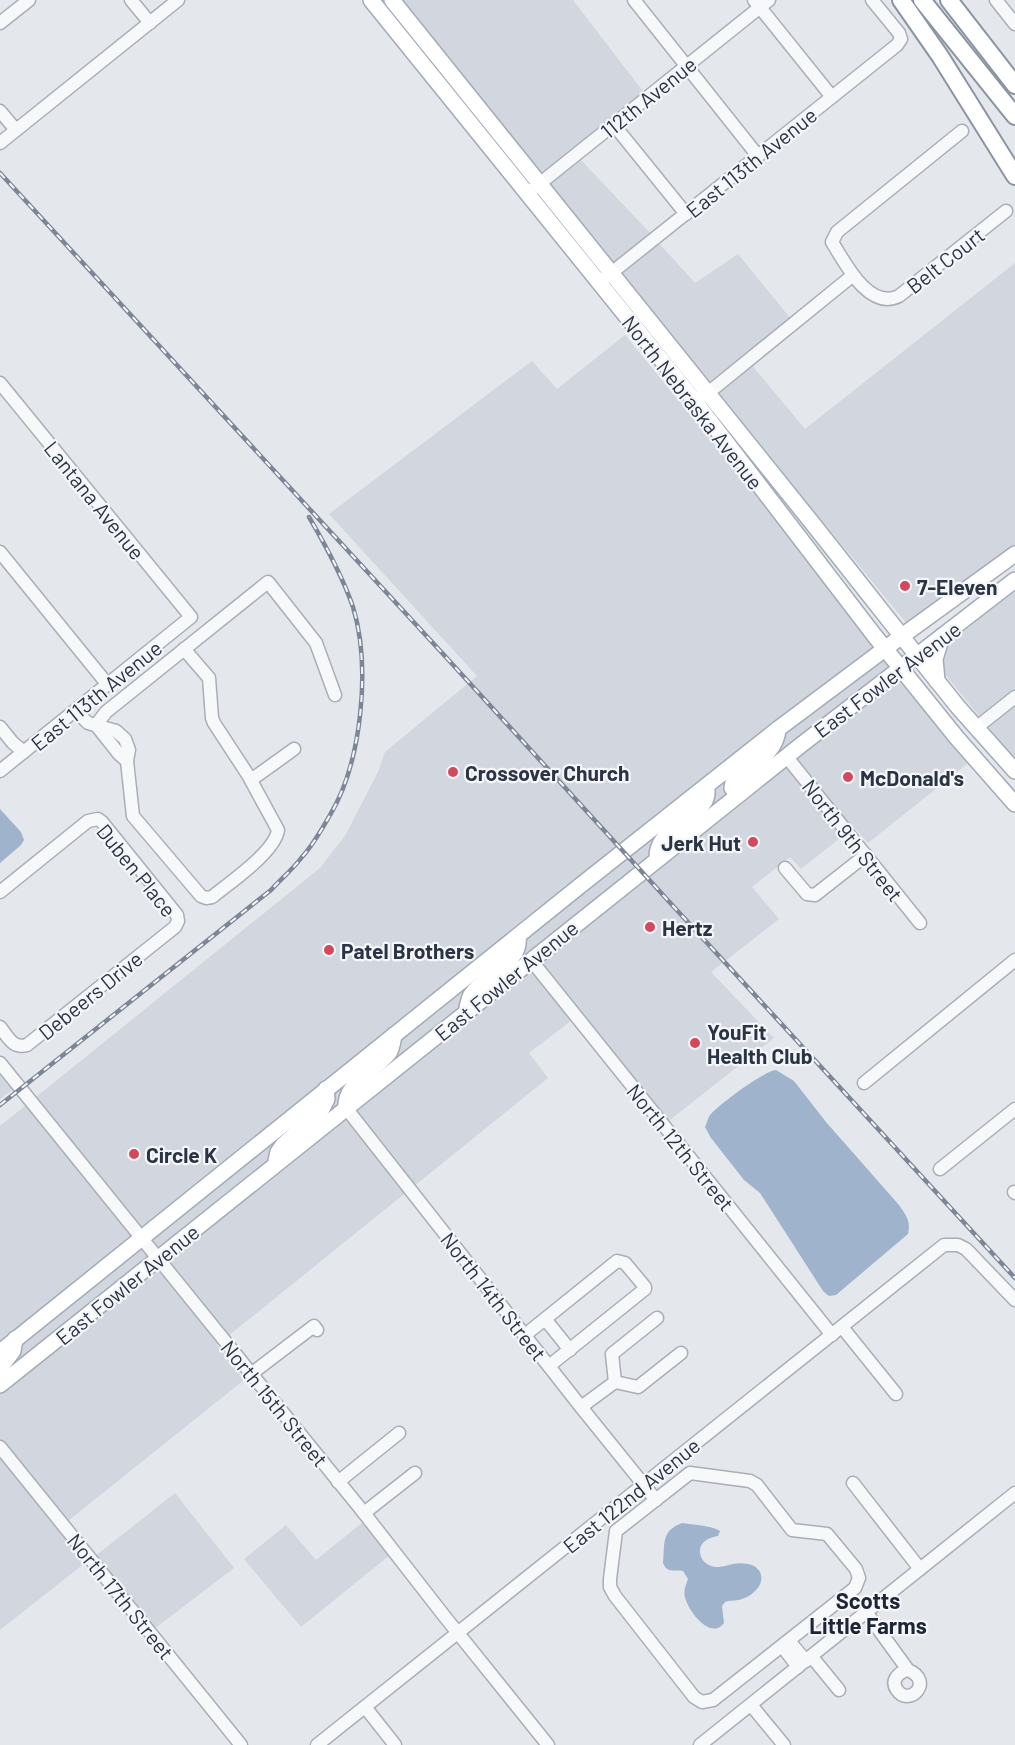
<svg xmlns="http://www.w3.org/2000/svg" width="1015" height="1745" font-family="Barlow,sans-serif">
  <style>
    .built { fill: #d2d6de }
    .water { fill: #9fb4cc }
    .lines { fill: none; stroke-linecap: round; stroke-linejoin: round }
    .minor-casing { stroke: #a9aeb7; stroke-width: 15 }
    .major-casing { stroke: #a3abb8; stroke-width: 18 }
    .highway-casing { stroke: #8b94a3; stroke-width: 20 }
    .minor { stroke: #f7f8fa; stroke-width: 12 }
    .major { stroke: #fff; stroke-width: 15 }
    .highway { stroke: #fff; stroke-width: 16 }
    .rail-casing { stroke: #7d8696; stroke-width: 4.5 }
    .rail { stroke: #f4f6f9; stroke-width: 2; stroke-dasharray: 7; stroke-linecap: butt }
    .poi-dot { fill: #d1495b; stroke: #f4f6f9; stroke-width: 2 }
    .labels { text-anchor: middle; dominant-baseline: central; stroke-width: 4.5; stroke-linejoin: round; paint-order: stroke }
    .street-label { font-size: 21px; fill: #2b3445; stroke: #f4f6f9 }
    .poi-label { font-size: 21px; font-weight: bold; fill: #2b3445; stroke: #f4f6f9; text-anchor: start }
    .neighbourhood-label { font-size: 22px; font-weight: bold; fill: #1d2536; stroke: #f4f6f9 }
  </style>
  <rect width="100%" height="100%" fill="#e4e7ec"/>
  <!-- built -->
  <g class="built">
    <polygon points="398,0 573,0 645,94 541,176"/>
    <polygon points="579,158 652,235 613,266 547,184"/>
    <polygon points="658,242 695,283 738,254 791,319 711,385 619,273"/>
    <polygon points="1015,263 1015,548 908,625 716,392 751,364 805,429"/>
    <polygon points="625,335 972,760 868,843 854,827 801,869 790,857 752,887 779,919 711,972 774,1038 666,1123 580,1014 529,1053 548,1078 217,1345 244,1380 58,1529 85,1563 0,1630 0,1126 320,868 346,834 378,772 385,752 477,676 329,514 532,361 557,389"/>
    <polygon points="1015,588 1015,691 981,718 939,667 942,648"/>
    <polygon points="1015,702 1015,761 987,725"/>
    <polygon points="0,1076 12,1090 0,1099"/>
    <polygon points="175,1493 234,1568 154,1629 94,1557"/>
    <polygon points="363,1522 390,1555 301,1627 244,1559 286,1525 316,1560"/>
  </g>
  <!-- water -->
  <g class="water">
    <polygon points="0,809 21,832 24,840 21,845 0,863"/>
    <path d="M776,1070L794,1081L826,1122L899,1205C906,1215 911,1221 908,1234L836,1295L829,1296L823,1291L760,1193L744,1180L711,1138L705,1127C707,1123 708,1117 711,1114C720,1104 764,1071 776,1070Z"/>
    <path d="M682,1523C694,1525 710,1525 720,1531L718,1536C713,1537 709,1538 705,1541C694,1550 702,1566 716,1567C726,1567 735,1561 748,1564C754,1565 760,1569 761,1575C764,1587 749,1598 738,1600C734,1601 730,1600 725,1602L722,1606L724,1623C711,1641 688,1611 685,1597C683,1591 686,1585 688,1579L683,1571C675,1569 667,1574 663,1563C665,1543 661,1531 682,1523Z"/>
  </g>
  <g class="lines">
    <defs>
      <g id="minor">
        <polyline points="131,0 150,23"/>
        <polyline points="634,0 758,156"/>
        <polyline points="754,0 832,97"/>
        <polyline points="996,0 1015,24"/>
        <polyline points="0,23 29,0"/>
        <polyline points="0,111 16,130"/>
        <polyline points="614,125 686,214"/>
        <path d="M962,131L837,232L832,242C845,263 869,311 899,296L1006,211"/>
        <polyline points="0,143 178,0"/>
        <polyline points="533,189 769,0"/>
        <polyline points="605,278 897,45 901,39 899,33 872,0"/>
        <polyline points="0,383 191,617 0,771"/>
        <polyline points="701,397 708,393 852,276"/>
        <polyline points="0,552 108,685"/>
        <path d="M76,711L88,723L116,731L125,739L129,750L127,761L133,816L201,896L206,898L212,897C229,883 275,852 278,830L248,775L214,723L212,718L209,678L184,649"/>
        <polyline points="96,725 106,712 268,582 316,643 335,695"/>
        <polyline points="96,725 119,754 127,761"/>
        <polyline points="0,727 13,743 24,752"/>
        <polyline points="976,728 1015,697"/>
        <polyline points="786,756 920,923"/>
        <polyline points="251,780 294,749"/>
        <polyline points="785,868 807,894 815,895 866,855"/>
        <path d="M0,892L88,821L98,819L102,822L177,915L178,921L175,927L27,1045C13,1049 8,1037 0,1027"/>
        <polyline points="531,960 832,1335"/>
        <polyline points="0,1063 364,1513 445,1617 548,1745"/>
        <polyline points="864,1083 1015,960"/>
        <polyline points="346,1108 581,1407 656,1500"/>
        <polyline points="940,1169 1015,1109"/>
        <polyline points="1014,1192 1015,1193"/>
        <polyline points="545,1319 570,1350"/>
        <polyline points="842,1327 896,1394"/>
        <polyline points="525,1335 617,1261 625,1263 645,1287 645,1289 549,1366"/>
        <polyline points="251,1374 314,1326 317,1330"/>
        <polyline points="615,1382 612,1354 657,1318"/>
        <polyline points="581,1407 615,1382 638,1387 681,1353"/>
        <polyline points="0,1447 241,1745"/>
        <polygon points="690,1473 750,1481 757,1485 792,1530 827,1534 856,1569 859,1578 855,1588 713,1700 702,1702 694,1697 615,1596 610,1587 610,1579 616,1531"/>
        <polyline points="338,1482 399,1433"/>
        <polyline points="853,1483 920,1569"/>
        <polyline points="364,1513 415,1473"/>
        <path d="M866,1612L908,1670C935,1681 909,1708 897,1690C890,1680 899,1672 908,1670"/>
        <polyline points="789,1641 806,1661"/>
        <polyline points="782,1646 798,1667"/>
        <polyline points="812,1657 839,1690"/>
        <polyline points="751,1705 784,1745"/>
        <polyline points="365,1707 395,1745"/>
        <polyline points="317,1745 944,1245 958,1245 966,1249 1015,1300"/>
        <polyline points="700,1745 1015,1493"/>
      </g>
      <g id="major">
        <polyline points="371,0 694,400 874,635 957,738 1015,804"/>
        <polyline points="392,0 813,524 930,672 958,707 1015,771"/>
        <polyline points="937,681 935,659 942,636"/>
        <path d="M737,795L732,788L733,782C749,766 777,754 778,729"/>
        <path d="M657,859C654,824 716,816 706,786"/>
        <path d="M467,1008C468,1004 469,998 471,995C484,975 522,963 518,937"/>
        <path d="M346,1108C344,1083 375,1071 389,1053C392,1049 393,1041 394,1035"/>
        <polyline points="276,1161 278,1152 283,1145 322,1109 327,1099 326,1089"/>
        <polyline points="0,1352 581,885 778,729 902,636 1015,554"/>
        <polyline points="0,1368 13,1351 15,1339"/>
        <polyline points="0,1385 801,745 1015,580"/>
      </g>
      <g id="highway">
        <polyline points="901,0 940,56 1015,176"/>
        <polyline points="922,0 1015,116"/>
        <polyline points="949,0 1015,85"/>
      </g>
    </defs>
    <!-- minor casing -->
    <use href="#minor" class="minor-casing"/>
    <!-- major casing -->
    <use href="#major" class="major-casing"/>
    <!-- highway casing -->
    <use href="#highway" class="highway-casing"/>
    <!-- minor -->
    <use href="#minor" class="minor"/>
    <!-- major -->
    <use href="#major" class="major"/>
    <!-- highway -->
    <use href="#highway" class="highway"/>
    <defs>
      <g id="rail">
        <polyline points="0,173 444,655 674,907 1015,1278"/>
        <path d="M0,1105L271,890C281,879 293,869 302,857C313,845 322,829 330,815C362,762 371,666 353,607C342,575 326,546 309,517"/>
      </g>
    </defs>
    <!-- rail casing -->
    <use href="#rail" class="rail-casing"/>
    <!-- rail -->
    <use href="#rail" class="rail"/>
  </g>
  <!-- markers -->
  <g class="poi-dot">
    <circle cx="905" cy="586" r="6"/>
    <circle cx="453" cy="772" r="6"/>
    <circle cx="848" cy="777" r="6"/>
    <circle cx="753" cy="842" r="6"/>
    <circle cx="650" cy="927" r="6"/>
    <circle cx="329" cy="950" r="6"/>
    <circle cx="695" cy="1043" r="6"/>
    <circle cx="134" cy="1154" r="6"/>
  </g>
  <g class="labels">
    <!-- street labels -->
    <g class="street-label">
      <text transform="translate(648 97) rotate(-39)">112th Avenue</text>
      <text transform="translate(751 162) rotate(-39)">East 113th Avenue</text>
      <text transform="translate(945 260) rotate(-38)">Belt Court</text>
      <text transform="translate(693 402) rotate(52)">North Nebraska Avenue</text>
      <text transform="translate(95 500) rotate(51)">Lantana Avenue</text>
      <text transform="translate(887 679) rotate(-37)">East Fowler Avenue</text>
      <text transform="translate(96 695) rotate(-39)">East 113th Avenue</text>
      <text transform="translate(853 840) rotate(52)">North 9th Street</text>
      <text transform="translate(137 870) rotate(51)">Duben Place</text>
      <text transform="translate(506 980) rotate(-39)">East Fowler Avenue</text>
      <text transform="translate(90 995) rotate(-39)">Debeers Drive</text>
      <text transform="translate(681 1147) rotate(51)">North 12th Street</text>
      <text transform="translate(127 1284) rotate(-39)">East Fowler Avenue</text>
      <text transform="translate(494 1296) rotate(52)">North 14th Street</text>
      <text transform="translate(275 1403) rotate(51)">North 15th Street</text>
      <text transform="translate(631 1495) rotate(-39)">East 122nd Avenue</text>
      <text transform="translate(121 1596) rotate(51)">North 17th Street</text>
    </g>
    <!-- poi labels -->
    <g class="poi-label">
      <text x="917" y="586">7-Eleven</text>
      <text x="465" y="772">Crossover Church</text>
      <text x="860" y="777">McDonald's</text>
      <text x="741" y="842" text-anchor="end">Jerk Hut</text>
      <text x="662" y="927">Hertz</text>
      <text x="341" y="950">Patel Brothers</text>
      <text x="707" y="1031">YouFit<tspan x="707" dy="24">Health Club</tspan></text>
      <text x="146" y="1154">Circle K</text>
    </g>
    <!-- neighbourhood labels -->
    <g class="neighbourhood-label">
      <text x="868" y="1600">Scotts<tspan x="868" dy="25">Little Farms</tspan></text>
    </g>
  </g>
</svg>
